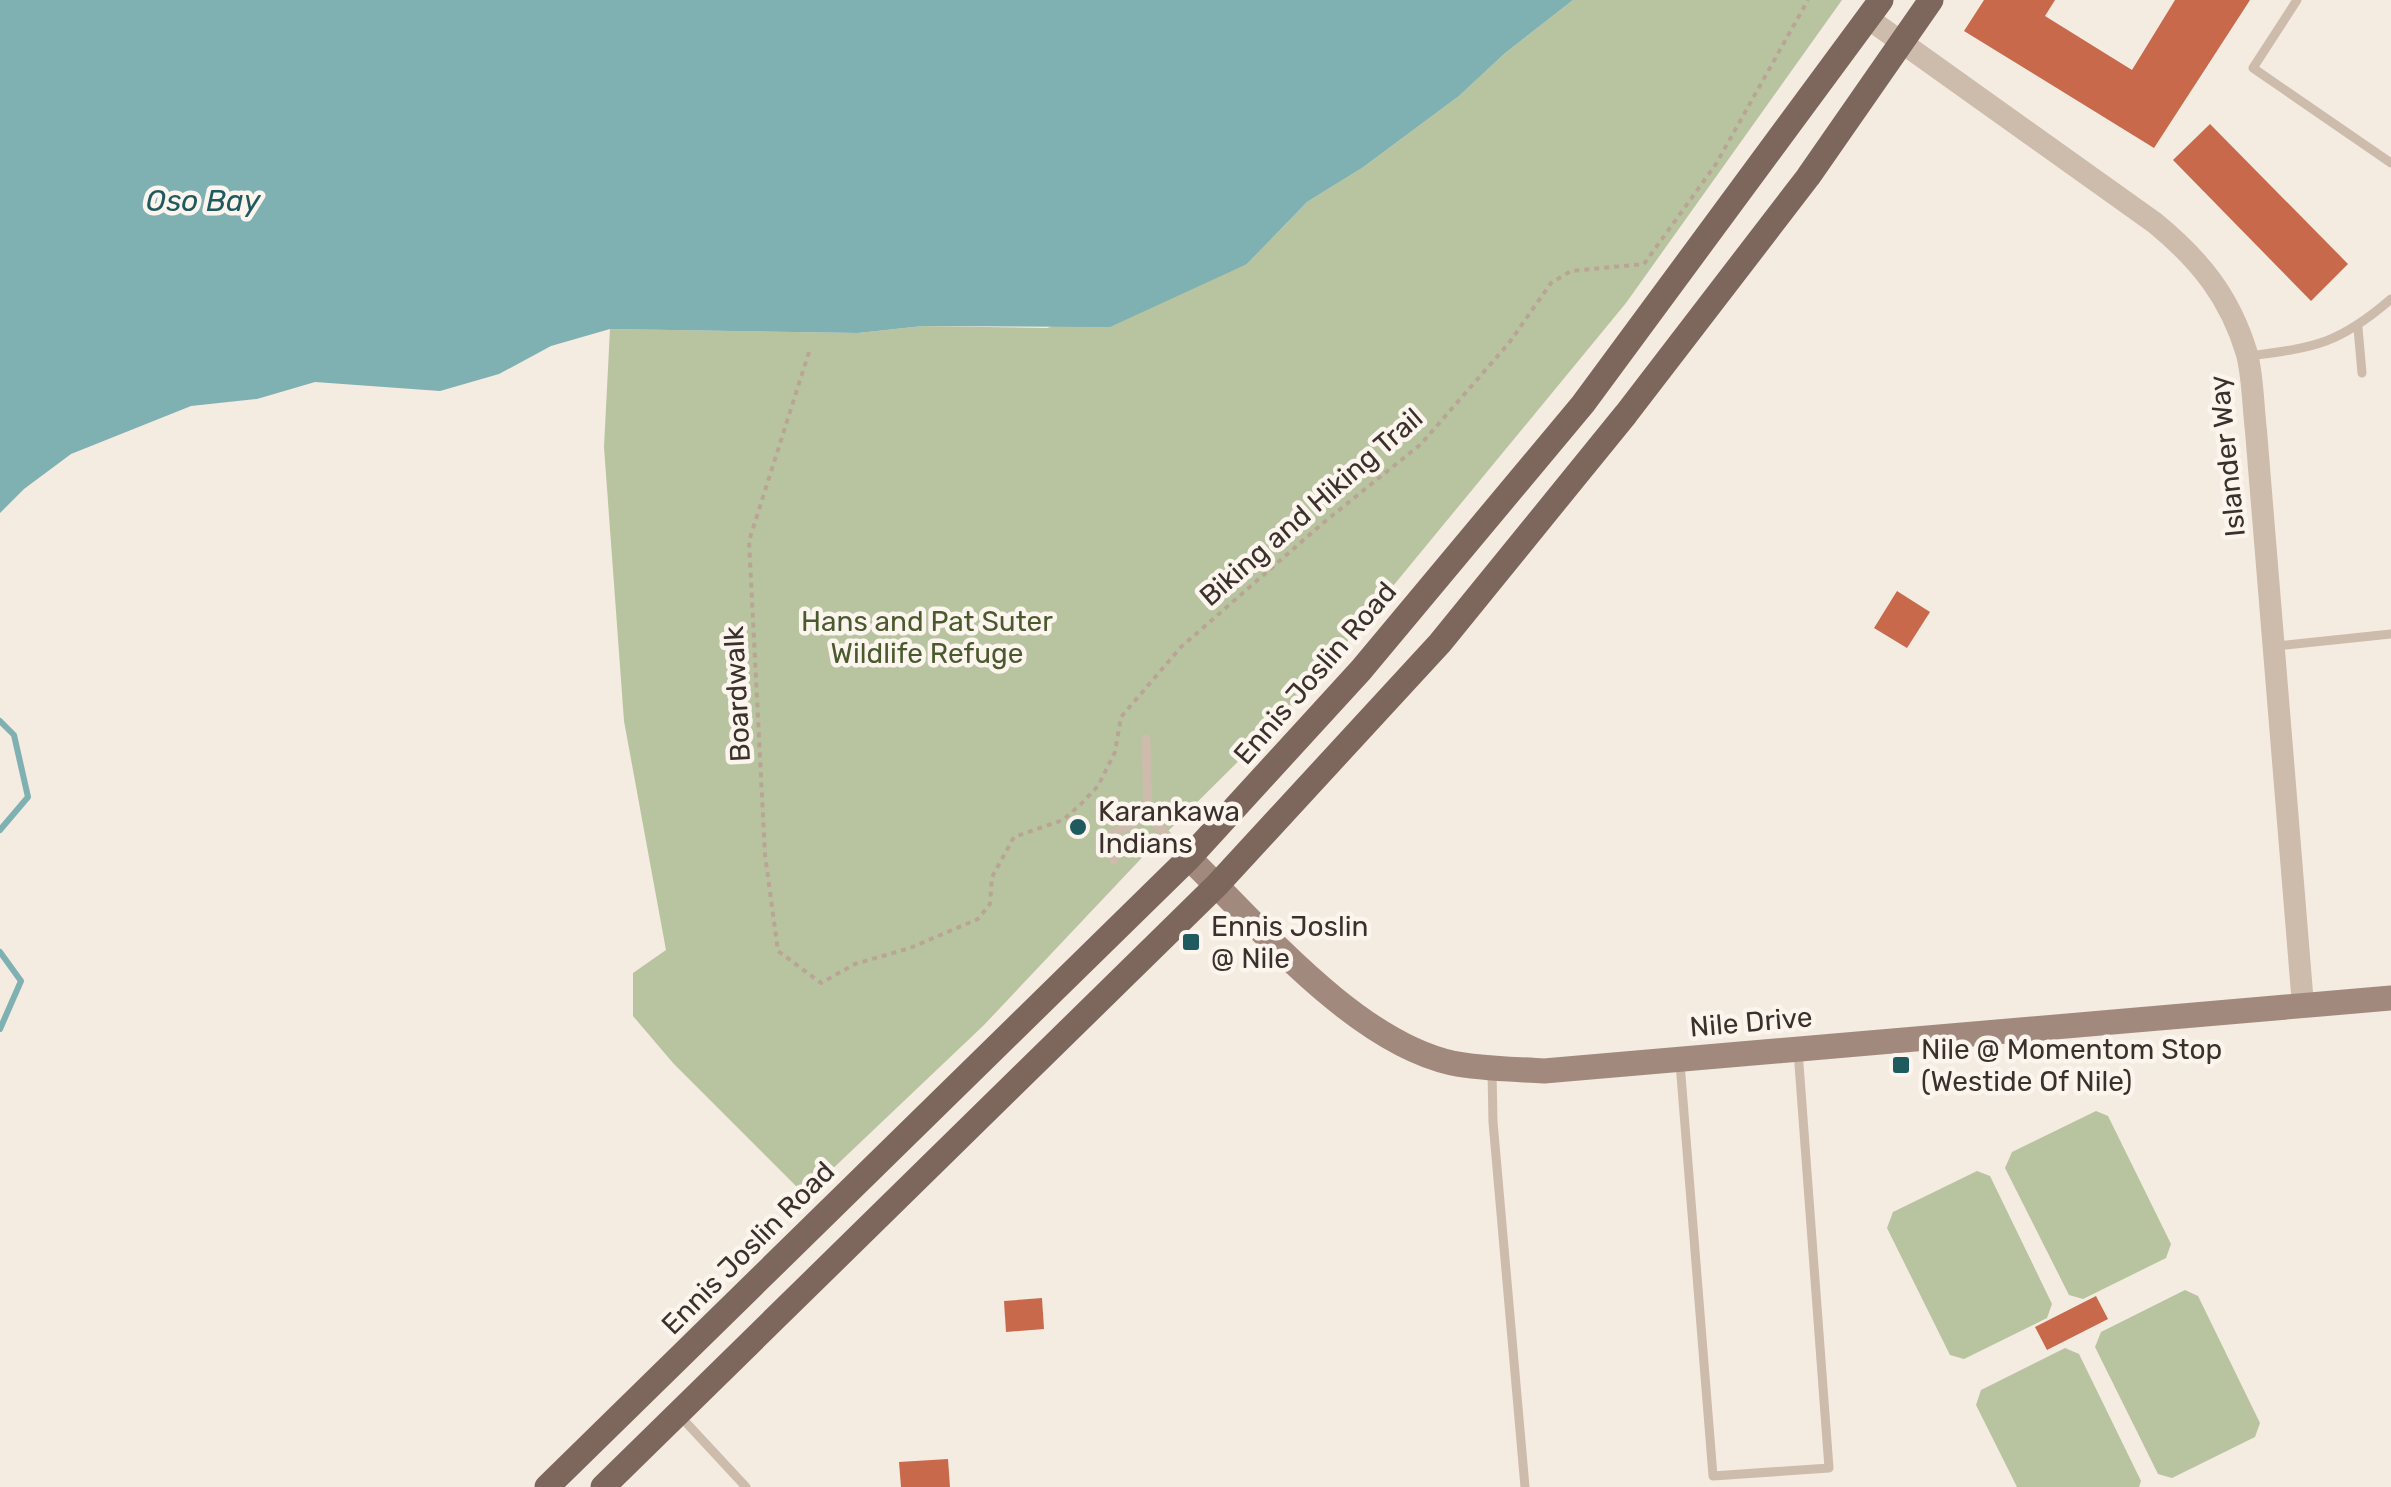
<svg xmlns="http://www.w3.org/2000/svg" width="2391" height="1487" font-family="Rubik,sans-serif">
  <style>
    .green { fill: #b8c4a0 }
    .water { fill: #7fb0b2 }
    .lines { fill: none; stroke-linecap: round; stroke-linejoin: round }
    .stream { stroke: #7fb0b2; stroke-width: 6 }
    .building { fill: #c8694b }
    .path { stroke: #b9a596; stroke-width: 4; stroke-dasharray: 5 5; stroke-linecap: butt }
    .service { stroke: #cdbbac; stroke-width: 9 }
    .tertiary { stroke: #cdbbac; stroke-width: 22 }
    .secondary { stroke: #a18a7d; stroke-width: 25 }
    .primary { stroke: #7d675c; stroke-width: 25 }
    .poi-dot { fill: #1f5a5e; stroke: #fbf5ee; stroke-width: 4 }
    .labels { text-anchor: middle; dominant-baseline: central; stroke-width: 9; stroke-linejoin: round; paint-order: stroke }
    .street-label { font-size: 28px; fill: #3b302b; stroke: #fbf5ee }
    .park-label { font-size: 28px; fill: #4a5a2e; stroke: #fbf5ee }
    .poi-label { font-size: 28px; fill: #3b302b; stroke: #fbf5ee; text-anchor: start }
    .water-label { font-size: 30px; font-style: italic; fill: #1f5a5e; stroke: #fbf5ee }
  </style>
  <rect width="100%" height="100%" fill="#f4ebe1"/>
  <!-- green -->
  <g class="green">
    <polygon points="1573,0 1842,0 1626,303 1295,705 1153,846 984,1025 805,1195 673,1063 633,1016 633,973 666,950 624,721 604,447 610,329 858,333 923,326 1047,328 1247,264 1307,202 1362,168 1459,96 1504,54"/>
    <polygon points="2096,1111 2108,1116 2171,1244 2166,1258 2083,1299 2069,1295 2005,1168 2012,1152"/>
    <polygon points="1977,1171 1990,1176 2052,1304 2047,1318 1964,1359 1950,1355 1887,1228 1893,1212"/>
    <polygon points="2185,1290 2198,1296 2260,1423 2255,1437 2172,1478 2158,1474 2095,1347 2101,1332"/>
    <polygon points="2065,1348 2079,1354 2141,1481 2139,1487 2017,1487 1976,1405 1981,1390"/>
  </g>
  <!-- water -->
  <polygon class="water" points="0,0 1573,0 1504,54 1459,96 1362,168 1307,202 1247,264 1110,327 923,326 858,333 610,329 551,346 499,374 440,391 315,382 257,399 191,406 71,454 24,489 0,513"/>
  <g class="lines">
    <!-- stream -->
    <g class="stream">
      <polyline points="0,721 14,735 28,797 0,830"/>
      <polyline points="0,952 21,981 0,1029"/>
    </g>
  </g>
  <!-- building -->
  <g class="building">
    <polygon points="1984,0 2055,0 2045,16 2132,70 2175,0 2250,0 2154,148 1964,31"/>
    <polygon points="2210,124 2348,264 2311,301 2173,160"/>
    <polygon points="1897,591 1930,612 1907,648 1874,628"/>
    <polygon points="2096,1296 2108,1319 2047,1350 2035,1327"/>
    <polygon points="1042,1298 1044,1329 1006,1332 1004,1301"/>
    <polygon points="948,1459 950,1487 901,1487 899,1462"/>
  </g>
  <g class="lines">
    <!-- path -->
    <polyline class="path" points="809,352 749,541 765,855 778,951 821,983 855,964 910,948 978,919 990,904 992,877 1014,837 1063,820 1081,804 1098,786 1115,752 1121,717 1181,647 1323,523 1421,444 1509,343 1551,283 1571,271 1644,264 1716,164 1808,0"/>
    <!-- service -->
    <g class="service">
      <polyline points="2297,0 2253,68 2391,163"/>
      <polyline points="2358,328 2362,373"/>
      <path d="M2250,356C2316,347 2339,344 2391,299"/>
      <polyline points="2277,646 2391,634"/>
      <polyline points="1146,739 1148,816"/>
      <polyline points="1114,860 1112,834 1148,816 1187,856"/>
      <polyline points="1680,1063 1713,1476 1829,1468 1798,1051"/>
      <polyline points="1492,1071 1493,1122 1525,1487"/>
      <polyline points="680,1416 746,1487"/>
    </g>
    <!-- tertiary -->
    <path class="tertiary" d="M1869,19L2155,223C2200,260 2230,297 2247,354C2253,378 2253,406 2256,431L2303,1005"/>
    <!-- secondary -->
    <path class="secondary" d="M1189,858C1259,926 1354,1041 1452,1063C1482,1069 1514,1069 1544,1071L2391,998"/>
    <!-- primary -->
    <g class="primary">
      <polyline points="547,1487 1189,858 1361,670 1583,404 1881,0"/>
      <polyline points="603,1487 1217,885 1440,643 1626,414 1808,177 1931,0"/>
    </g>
  </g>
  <!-- markers -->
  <g class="poi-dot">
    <circle cx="1078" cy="827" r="10"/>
    <rect x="1181" y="932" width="20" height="20" rx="5"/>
    <rect x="1891" y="1055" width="20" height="20" rx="5"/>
  </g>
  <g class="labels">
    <!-- street labels -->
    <g class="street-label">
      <text transform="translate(2227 456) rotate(-96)">Islander Way</text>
      <text transform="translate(1311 507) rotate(-41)">Biking and Hiking Trail</text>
      <text transform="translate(1315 673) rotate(-49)">Ennis Joslin Road</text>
      <text transform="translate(737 694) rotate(-93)">Boardwalk</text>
      <text transform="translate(1751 1022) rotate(-5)">Nile Drive</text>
      <text transform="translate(748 1248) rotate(-45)">Ennis Joslin Road</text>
    </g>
    <!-- park labels -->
    <g class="park-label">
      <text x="927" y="621">Hans and Pat Suter<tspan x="927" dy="32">Wildlife Refuge</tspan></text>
    </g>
    <!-- poi labels -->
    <g class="poi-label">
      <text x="1098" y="811">Karankawa<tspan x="1098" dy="32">Indians</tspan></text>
      <text x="1211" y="926">Ennis Joslin<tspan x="1211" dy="32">@ Nile</tspan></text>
      <text x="1921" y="1049">Nile @ Momentom Stop<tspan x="1921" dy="32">(Westide Of Nile)</tspan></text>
    </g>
    <!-- water labels -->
    <g class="water-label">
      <text x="203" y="201">Oso Bay</text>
    </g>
  </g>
</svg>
